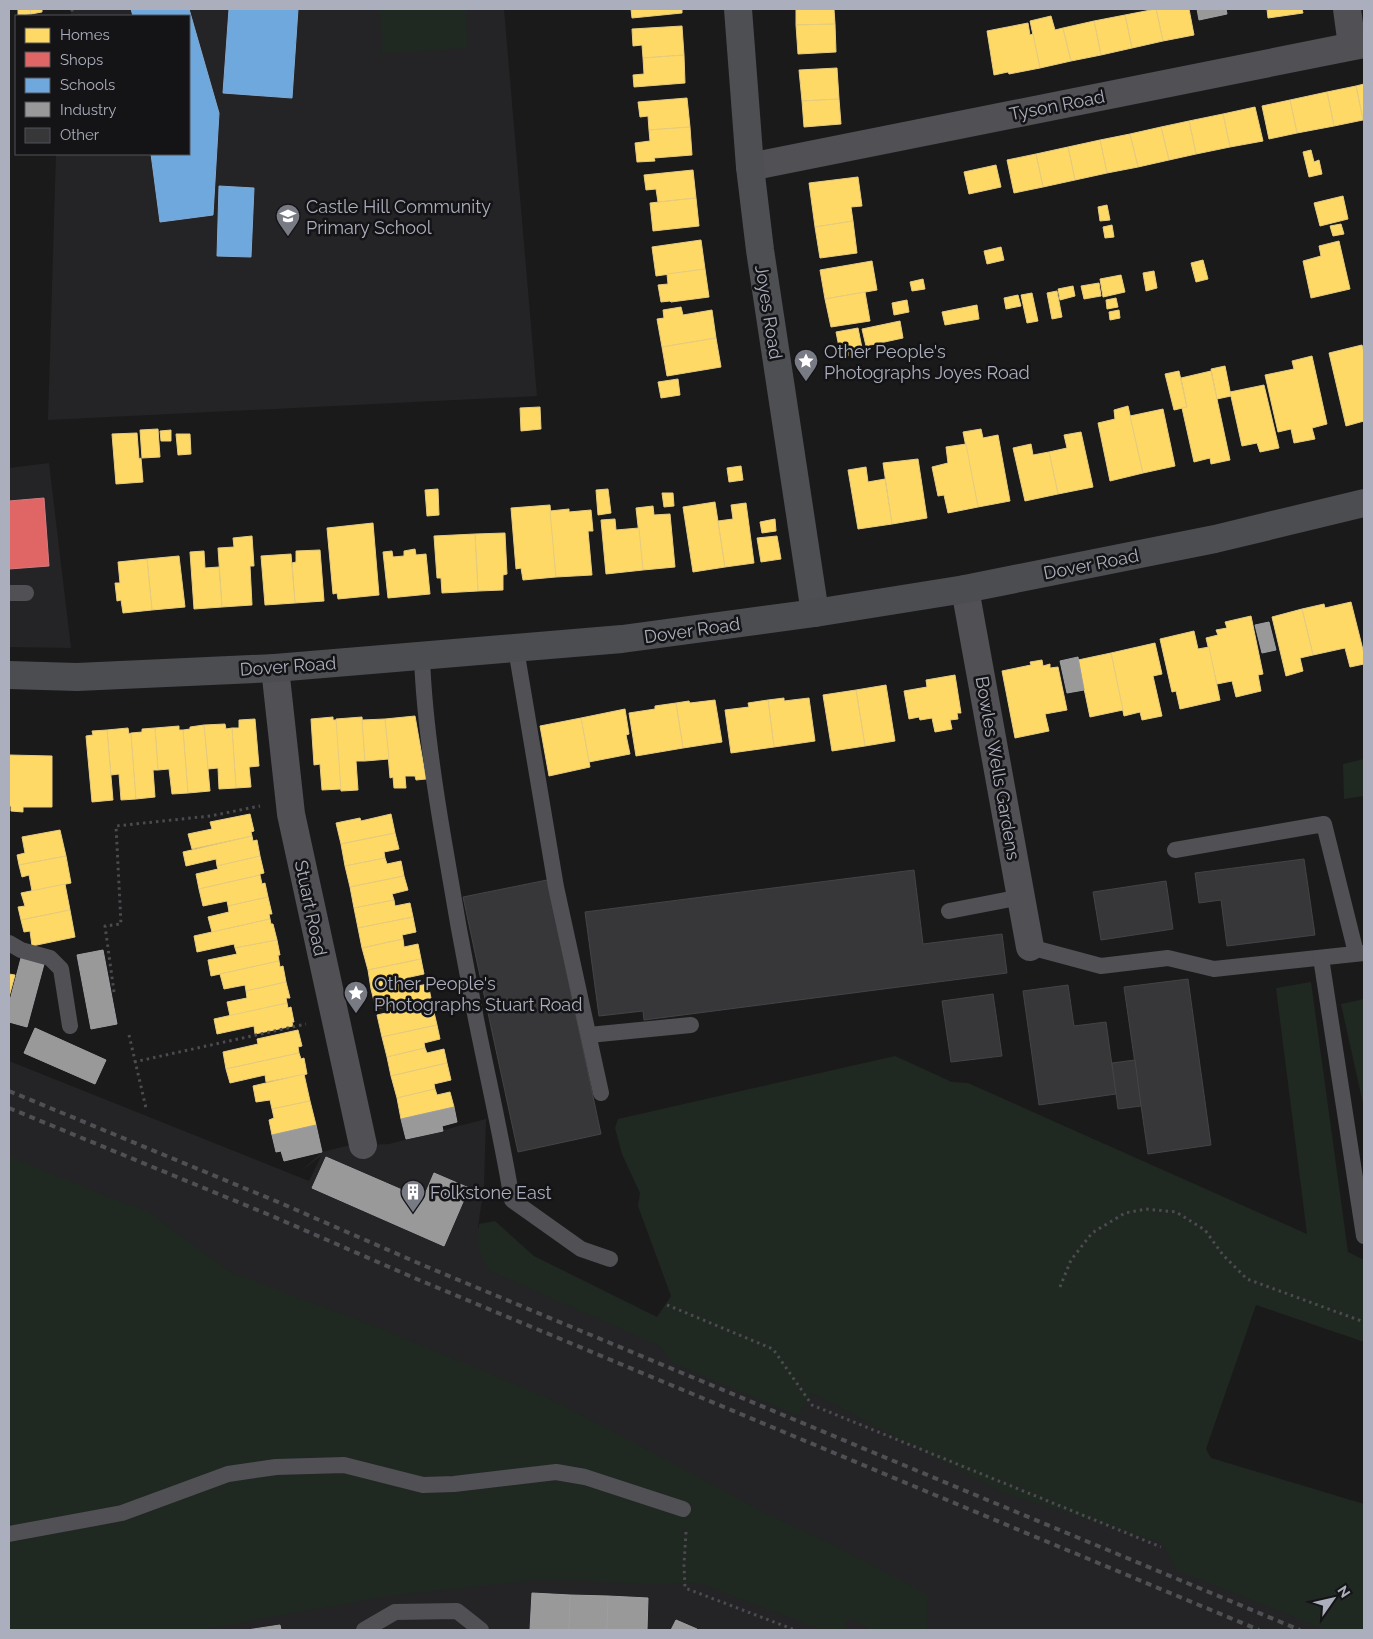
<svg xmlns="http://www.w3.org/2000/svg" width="1373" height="1639" font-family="Raleway,sans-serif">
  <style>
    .built { fill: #242427 }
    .green { fill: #202822 }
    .homes { fill: #ffd966; stroke: #e6cc80 }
    .shops { fill: #e06666; stroke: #d07c80 }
    .schools { fill: #6fa8dc; stroke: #81aad2 }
    .industry { fill: #999; stroke: #9e9fa4 }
    .building { fill: #373739; stroke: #434447 }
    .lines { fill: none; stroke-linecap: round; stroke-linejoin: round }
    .path { stroke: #4b4b50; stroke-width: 3; stroke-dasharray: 2.5 4; stroke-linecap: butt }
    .lane { stroke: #505055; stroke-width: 16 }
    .street { stroke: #505055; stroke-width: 28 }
    .secondary { stroke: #4e4f53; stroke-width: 28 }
    .primary { stroke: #4c4d51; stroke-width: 28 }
    .rail { stroke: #4f5053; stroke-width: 4; stroke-dasharray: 6 5; stroke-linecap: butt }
    .labels { text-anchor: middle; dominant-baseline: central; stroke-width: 5; stroke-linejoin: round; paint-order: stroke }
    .street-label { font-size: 18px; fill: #abaebc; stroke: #141417 }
    .poi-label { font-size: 18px; fill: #abaebc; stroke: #141417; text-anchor: start }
  </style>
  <rect width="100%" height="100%" fill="#1a1a1b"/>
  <!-- built -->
  <g class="built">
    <polygon points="71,9 504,9 537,396 48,420 56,154 189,154 189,16 71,16"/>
    <polygon points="49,463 71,648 9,647 9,468"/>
    <polygon points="9,1061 309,1181 321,1156 300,1172 322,1152 346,1146 389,1144 486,1119 484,1186 478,1227 573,1281 1364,1630 9,1630"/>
  </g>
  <!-- green -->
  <g class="green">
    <polygon points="380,9 466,9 468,49 382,53"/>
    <polygon points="1364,759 1364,796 1344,799 1343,764"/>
    <polygon points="1311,982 1348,1252 1364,1260 1364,1342 1256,1305 1206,1449 1211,1458 1364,1504 1364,1630 1326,1630 1176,1570 1162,1543 1003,1493 812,1393 798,1416 673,1363 659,1346 490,1271 478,1250 479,1224 495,1221 534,1256 657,1317 671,1296 638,1206 640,1193 622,1154 615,1128 618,1119 895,1056 952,1082 968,1083 1307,1234 1276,988"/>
    <polygon points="1364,999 1364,1108 1341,1004"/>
    <polygon points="9,1156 108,1197 146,1210 230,1272 370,1324 547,1397 671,1462 767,1514 828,1542 928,1595 927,1630 872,1630 849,1618 844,1630 821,1630 699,1583 659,1584 537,1580 390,1596 202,1630 9,1630"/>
  </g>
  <!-- homes -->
  <g class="homes">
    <polygon points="18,9 30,9 31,14 18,15"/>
    <polygon points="30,9 42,9 42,12 31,14"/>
    <polygon points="631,9 682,9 682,13 632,18"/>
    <polygon points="796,9 834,9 835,24 796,25"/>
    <polygon points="1156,9 1189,9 1194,35 1163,41"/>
    <polygon points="1156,9 1163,41 1132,48 1125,15"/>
    <polygon points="1267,9 1302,9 1303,13 1268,18"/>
    <polygon points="1125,15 1132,48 1101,55 1094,21"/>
    <polygon points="1051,16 1055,30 1063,28 1071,61 1040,68 1030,21"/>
    <polygon points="1094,21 1101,55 1071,61 1063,28"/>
    <polygon points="1028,23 1030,35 1033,34 1040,68 1009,74 1008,72 994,75 987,31"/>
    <polygon points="835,24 836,52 798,54 796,25"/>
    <polygon points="682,26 684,55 643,58 642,45 633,46 632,29"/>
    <polygon points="684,55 685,83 634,87 633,75 644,74 643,58"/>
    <polygon points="837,68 839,99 802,101 799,70"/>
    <polygon points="1364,84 1364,119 1363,120 1356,86"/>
    <polygon points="1356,86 1363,120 1334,126 1327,92"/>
    <polygon points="1327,92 1334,126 1297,133 1290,100"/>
    <polygon points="687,98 690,127 649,130 648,116 640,117 638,102"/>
    <polygon points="839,99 841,124 804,127 802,101"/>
    <polygon points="1290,100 1297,133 1269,139 1262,106"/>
    <polygon points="1255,107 1263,141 1230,147 1223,114"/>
    <polygon points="1223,114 1230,147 1196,154 1189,121"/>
    <polygon points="1189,121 1196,154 1169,160 1161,127"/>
    <polygon points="690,127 692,155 654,158 655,161 637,162 635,143 650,141 649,130"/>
    <polygon points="1161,127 1169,160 1138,167 1130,134"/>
    <polygon points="1130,134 1138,167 1107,173 1100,140"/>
    <polygon points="1100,140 1107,173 1075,180 1068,147"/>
    <polygon points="1068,147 1075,180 1043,187 1036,154"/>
    <polygon points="1311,150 1314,162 1319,160 1322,174 1309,177 1303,152"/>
    <polygon points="1036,154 1043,187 1014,193 1007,160"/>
    <polygon points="996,165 1001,187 969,194 964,172"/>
    <polygon points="693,170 696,198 658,202 656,189 646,190 644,175"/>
    <polygon points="858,177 862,206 851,207 853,221 815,227 809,183"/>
    <polygon points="1343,196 1348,219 1320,226 1314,203"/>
    <polygon points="696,198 699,226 653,231 650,203"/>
    <polygon points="1107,205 1110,220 1100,221 1098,207"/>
    <polygon points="853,221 857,253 820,258 815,227"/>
    <polygon points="1341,224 1344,234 1333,236 1330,226"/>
    <polygon points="1112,225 1114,237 1105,238 1103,227"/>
    <polygon points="701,240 705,269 656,276 652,247"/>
    <polygon points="1339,241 1350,289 1311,298 1303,261 1321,256 1319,246"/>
    <polygon points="1001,247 1004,260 987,264 984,251"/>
    <polygon points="1203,260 1208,279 1196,282 1191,263"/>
    <polygon points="872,261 877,290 825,299 820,270"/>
    <polygon points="705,269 709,297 671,302 670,301 661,302 658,285 668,284 667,274"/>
    <polygon points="1154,271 1157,288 1146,291 1143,273"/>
    <polygon points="1121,275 1125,292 1103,297 1100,279"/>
    <polygon points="923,279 925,289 912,291 910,282"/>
    <polygon points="1099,283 1101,296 1084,299 1081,286"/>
    <polygon points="1073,286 1075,296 1060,300 1058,289"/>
    <polygon points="1057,291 1062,317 1052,319 1047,293"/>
    <polygon points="865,292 870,321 831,327 825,299"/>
    <polygon points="1032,293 1038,321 1027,323 1021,295"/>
    <polygon points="1018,295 1021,306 1006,309 1004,298"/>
    <polygon points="1116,298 1118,307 1107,309 1106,300"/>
    <polygon points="907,300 909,312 894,315 892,303"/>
    <polygon points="977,305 979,319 945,325 942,312"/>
    <polygon points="681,307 683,315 712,310 716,338 662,347 657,319 664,318 663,310"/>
    <polygon points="1119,310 1120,318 1110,320 1109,312"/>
    <polygon points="900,321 903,338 866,346 862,329"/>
    <polygon points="858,328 863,353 841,357 836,332"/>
    <polygon points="716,338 721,367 667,376 662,347"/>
    <polygon points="1362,345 1364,353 1364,421 1346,426 1329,353"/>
    <polygon points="1312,356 1327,424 1312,428 1315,439 1294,443 1291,429 1278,432 1265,375 1294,369 1292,361"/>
    <polygon points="1225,366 1231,396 1217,399 1211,369"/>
    <polygon points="1179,371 1187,407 1174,410 1165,374"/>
    <polygon points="1211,371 1230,460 1211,464 1210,458 1194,462 1182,408 1187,407 1181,378"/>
    <polygon points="678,379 680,395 661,398 658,382"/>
    <polygon points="1264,385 1279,448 1260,452 1257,443 1242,446 1230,392"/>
    <polygon points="1128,406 1143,473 1110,481 1098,423 1115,419 1114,410"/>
    <polygon points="540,407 541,429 521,431 520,408"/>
    <polygon points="1163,409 1175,466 1143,473 1130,416"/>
    <polygon points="158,429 160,457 142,458 140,430"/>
    <polygon points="981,429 983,438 998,435 1010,501 978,507 963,432"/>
    <polygon points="171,430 171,441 161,441 160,431"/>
    <polygon points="1081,432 1093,487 1058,494 1049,452 1067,448 1064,435"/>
    <polygon points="137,433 139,459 141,458 143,482 116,484 112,434"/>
    <polygon points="176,434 190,434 191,454 178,455"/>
    <polygon points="966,444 978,507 948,513 944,495 938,496 932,467 948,463 946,447"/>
    <polygon points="1031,444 1033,455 1049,452 1058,494 1025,501 1013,448"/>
    <polygon points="918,459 927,518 892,524 883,463"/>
    <polygon points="741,466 743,480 729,482 727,468"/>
    <polygon points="866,467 868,482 885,479 892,524 858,529 848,470"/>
    <polygon points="438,489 439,515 427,516 425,490"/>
    <polygon points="608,489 611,513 598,515 596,490"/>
    <polygon points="662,493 673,493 674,506 664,507"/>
    <polygon points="715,502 725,567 693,572 683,507"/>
    <polygon points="746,503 754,563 725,567 718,521 733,519 731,505"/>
    <polygon points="550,505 556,577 523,580 521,568 516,569 511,508"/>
    <polygon points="653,506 654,515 670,514 675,567 643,570 636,508"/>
    <polygon points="569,509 569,512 591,510 593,531 588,531 592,575 556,577 550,511"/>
    <polygon points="615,519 616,530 639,528 643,570 606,574 601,520"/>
    <polygon points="775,519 776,531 762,533 760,522"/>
    <polygon points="373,523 379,595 338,599 337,593 333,594 327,528"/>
    <polygon points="505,533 507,574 503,575 503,590 478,591 475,534"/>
    <polygon points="475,534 478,591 442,593 441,578 437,578 434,536"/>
    <polygon points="252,536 254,566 250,566 252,605 222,607 218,548 234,547 233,538"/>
    <polygon points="777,536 781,559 761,562 757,538"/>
    <polygon points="415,549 416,555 426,554 430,594 388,598 383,552 392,551 393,557 404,556 404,551"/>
    <polygon points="320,550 324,601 295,603 292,563 296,562 296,551"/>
    <polygon points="204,551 205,568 219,567 222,607 194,609 190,552"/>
    <polygon points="291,554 295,603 265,605 261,556"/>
    <polygon points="179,556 185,607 152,610 147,559"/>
    <polygon points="147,559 152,610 123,613 121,600 117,601 115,583 120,583 118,562"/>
    <polygon points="1351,602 1364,654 1364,664 1350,667 1345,648 1313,655 1302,609 1324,604 1325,608"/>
    <polygon points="1302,609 1313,655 1300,658 1303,671 1286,676 1272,617"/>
    <polygon points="1251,616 1263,674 1258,675 1261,691 1236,697 1232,681 1217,684 1206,638 1218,635 1216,630 1227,628 1225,622"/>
    <polygon points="1194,631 1198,649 1209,647 1220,700 1180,709 1176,691 1172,692 1160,639"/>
    <polygon points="1155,643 1162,674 1153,676 1162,716 1142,720 1140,712 1124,716 1111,653"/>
    <polygon points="1111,653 1123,710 1090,717 1078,660"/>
    <polygon points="1042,660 1043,666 1050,664 1050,668 1058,667 1067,710 1045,714 1049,731 1015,738 1002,671 1031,665 1030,662"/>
    <polygon points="955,675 961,713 957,713 958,719 950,720 952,729 935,732 932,718 920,720 919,717 909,719 904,691 927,687 926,680"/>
    <polygon points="886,685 895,741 865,746 856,690"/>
    <polygon points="856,690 865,746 832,751 823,695"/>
    <polygon points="784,698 784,701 809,698 815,741 774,747 768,700"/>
    <polygon points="715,700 722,742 683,748 676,703 689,701 690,703"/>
    <polygon points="768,700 774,747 731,753 725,710 749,707 748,703"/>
    <polygon points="676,703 683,748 636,756 629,713 655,709 655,706"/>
    <polygon points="625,709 629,734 626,735 630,754 589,762 581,718"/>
    <polygon points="415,716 426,779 416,780 415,776 405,776 406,788 394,788 393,777 390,778 385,719"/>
    <polygon points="333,717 333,720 337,720 341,789 322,790 320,764 314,765 311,719"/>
    <polygon points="362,717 365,761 356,761 358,790 341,791 336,719"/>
    <polygon points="581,718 590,767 549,776 540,726"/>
    <polygon points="255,719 259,766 249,767 251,787 236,788 232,728 239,728 239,720"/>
    <polygon points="385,719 389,759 365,761 362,720"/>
    <polygon points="225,724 226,729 232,728 236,788 219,789 218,768 208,769 204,725"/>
    <polygon points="204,725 210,791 188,793 183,730 190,729 190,727"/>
    <polygon points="179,726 179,730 183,730 188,793 172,794 169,769 158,770 155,728"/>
    <polygon points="128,728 129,734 131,733 136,799 121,800 119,774 111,775 107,730"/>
    <polygon points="155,728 158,770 153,770 155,797 136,799 131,733 142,732 142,729"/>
    <polygon points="107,730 113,800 92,802 86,736 93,735 92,731"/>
    <polygon points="9,755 52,756 52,807 23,807 23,812 11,811 11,806 9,806"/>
    <polygon points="250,814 254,831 251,832 252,836 192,849 188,834 212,829 210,822"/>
    <polygon points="391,814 395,833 341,844 336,823 360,818 361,821"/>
    <polygon points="60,830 66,856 19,865 17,855 25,853 22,837"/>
    <polygon points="395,833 399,849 384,852 385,858 345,866 341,844"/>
    <polygon points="252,836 253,841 257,840 260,856 217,866 216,859 186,866 183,852"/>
    <polygon points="66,856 71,883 32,891 29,875 22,877 19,865"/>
    <polygon points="260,856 264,873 260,874 260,875 199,889 196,874 218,869 217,866"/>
    <polygon points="385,858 387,864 401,861 404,876 350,887 345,866"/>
    <polygon points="260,875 262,884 265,883 268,897 228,906 227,901 203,906 199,889"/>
    <polygon points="404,876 408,890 392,894 394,900 354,908 350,887"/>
    <polygon points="65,884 70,910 21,920 18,907 25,906 21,893"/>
    <polygon points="268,897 272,914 269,914 270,919 212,932 208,917 229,912 228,906"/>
    <polygon points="394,900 395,906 410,903 413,917 358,928 354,908"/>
    <polygon points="70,910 75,937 32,946 30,931 24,932 21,920"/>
    <polygon points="413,917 416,932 402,935 403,939 362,948 358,928"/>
    <polygon points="270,919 271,924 273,924 277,940 235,948 234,944 197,952 194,936"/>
    <polygon points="403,939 404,947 418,944 421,959 368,970 362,948"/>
    <polygon points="277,940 280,955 278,955 279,961 211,976 208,960 237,954 235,948"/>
    <polygon points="421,959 424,974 410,977 410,980 371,989 368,970"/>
    <polygon points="279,961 280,967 283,966 286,982 246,991 245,985 224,989 220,974"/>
    <polygon points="9,974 15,975 9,997"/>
    <polygon points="410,980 412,987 428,984 431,998 376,1009 371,989"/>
    <polygon points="286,982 290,998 286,998 287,1003 230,1016 227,1002 247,998 246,991"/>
    <polygon points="287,1003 288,1008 291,1007 294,1022 292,1022 293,1026 255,1034 254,1026 217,1034 214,1019"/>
    <polygon points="416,1006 417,1011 433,1008 437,1025 382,1037 377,1015"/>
    <polygon points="437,1025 440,1039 424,1043 425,1048 387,1057 382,1037"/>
    <polygon points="298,1030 302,1046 298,1047 299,1053 226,1069 223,1052 258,1044 257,1039"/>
    <polygon points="425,1048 427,1053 444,1049 447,1063 391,1076 387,1057"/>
    <polygon points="299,1053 301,1059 304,1058 307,1074 266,1082 265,1075 230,1083 226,1069"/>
    <polygon points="447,1063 451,1080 434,1084 435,1089 397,1098 391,1076"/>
    <polygon points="304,1074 310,1101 272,1109 270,1100 256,1102 253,1086"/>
    <polygon points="435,1089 437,1095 450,1092 454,1107 401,1119 397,1098"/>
    <polygon points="310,1101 316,1125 272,1135 269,1120 274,1118 272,1109"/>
  </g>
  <!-- shops -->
  <polygon class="shops" points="44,498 49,566 9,569 9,501"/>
  <!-- schools -->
  <g class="schools">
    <polygon points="131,9 189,9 219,113 213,215 160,222 151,154 189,154 189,16 133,16"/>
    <polygon points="229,9 298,9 292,98 223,93"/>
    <polygon points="219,186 254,188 251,257 217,256"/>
  </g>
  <!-- industry -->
  <g class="industry">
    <polygon points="1197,9 1226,9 1227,14 1199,20"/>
    <polygon points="1269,622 1276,650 1262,653 1255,625"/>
    <polygon points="1078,657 1084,690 1067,693 1060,661"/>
    <polygon points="103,950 117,1024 91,1029 77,955"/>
    <polygon points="21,958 44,964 27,1027 9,1022 9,1004"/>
    <polygon points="35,1028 106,1060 95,1084 24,1053"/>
    <polygon points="454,1107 457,1122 442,1126 443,1131 406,1139 401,1119"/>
    <polygon points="316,1125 322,1152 284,1161 281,1151 276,1152 272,1135"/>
    <polygon points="326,1157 423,1199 434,1173 469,1188 444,1246 312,1188"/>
    <polygon points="532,1593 570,1595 569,1630 530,1630"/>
    <polygon points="570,1595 608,1596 607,1630 569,1630"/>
    <polygon points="608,1596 648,1598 647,1630 607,1630"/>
    <polygon points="676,1620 697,1629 697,1630 671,1630"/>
    <polygon points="280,1625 281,1630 247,1630"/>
  </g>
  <!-- building -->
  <g class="building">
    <polygon points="1304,859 1315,935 1227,946 1221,900 1199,903 1195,873"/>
    <polygon points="914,870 923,944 1002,934 1007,973 644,1020 643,1011 599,1016 585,912"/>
    <polygon points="547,880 601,1134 518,1152 463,897"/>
    <polygon points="1166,881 1173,929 1101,940 1093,892"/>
    <polygon points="1188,979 1211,1145 1148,1154 1124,987"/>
    <polygon points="1068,985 1074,1026 1106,1022 1116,1094 1039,1105 1023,991"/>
    <polygon points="993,994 1002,1056 951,1062 942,1001"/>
    <polygon points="1135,1060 1141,1106 1118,1109 1112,1063"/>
  </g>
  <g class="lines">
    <!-- path -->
    <g class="path">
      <polyline points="72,9 72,16"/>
      <polyline points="114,992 105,926 121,924 116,826 210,816 260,806"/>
      <polyline points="129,1035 146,1108"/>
      <polyline points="134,1062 306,1024"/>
      <polyline points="1060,1287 1071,1260 1092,1233 1125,1213 1146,1209 1176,1212 1205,1230 1223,1255 1247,1279 1364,1322"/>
      <polyline points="667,1305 773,1349 812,1405 1161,1547"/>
      <polyline points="686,1532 684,1565 685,1588 795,1630"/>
    </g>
    <!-- lane -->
    <g class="lane">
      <polyline points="9,593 26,593"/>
      <polyline points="516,649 556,887 601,1093"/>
      <path d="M422,657C424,717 433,777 443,836C453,897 464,958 476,1019C488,1079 502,1139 512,1200L581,1249L610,1259"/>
      <polyline points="1175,850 1324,824 1356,953"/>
      <polyline points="949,911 1021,897"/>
      <polyline points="9,943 21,950 50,958 61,969 70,1026"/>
      <polyline points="1030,947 1101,966 1168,958 1214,969 1364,953"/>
      <polyline points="1321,958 1364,1236"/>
      <polyline points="589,1035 691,1025"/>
      <polyline points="9,1534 122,1513 228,1474 276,1467 344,1465 423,1485 454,1484 556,1472 585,1477 683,1509"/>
      <polyline points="364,1630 395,1612 457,1611 481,1630"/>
    </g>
    <!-- street -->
    <g class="street">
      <polyline points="1347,9 1352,46"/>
      <polyline points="750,167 1364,44"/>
      <polyline points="965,589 1030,947"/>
      <polyline points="275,668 291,814 363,1145"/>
    </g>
    <!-- secondary -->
    <polyline class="secondary" points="738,9 750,167 760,250 815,613"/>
    <!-- primary -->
    <polyline class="primary" points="9,675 77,677 275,668 622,639 815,613 965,589 1215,539 1364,503"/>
    <!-- rail -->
    <g class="rail">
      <polyline points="9,1091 278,1202 425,1266 1300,1630"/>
      <polyline points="9,1108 272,1216 419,1280 1259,1630"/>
    </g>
  </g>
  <!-- icons -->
  <defs>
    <symbol id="school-pin" viewBox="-11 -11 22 30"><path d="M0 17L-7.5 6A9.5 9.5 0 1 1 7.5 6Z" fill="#787a84" stroke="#141417"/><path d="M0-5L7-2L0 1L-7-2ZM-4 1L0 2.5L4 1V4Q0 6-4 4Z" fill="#fff"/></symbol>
    <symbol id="sight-pin" viewBox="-11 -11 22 30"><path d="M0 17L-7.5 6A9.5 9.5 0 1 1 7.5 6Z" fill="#787a84" stroke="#141417"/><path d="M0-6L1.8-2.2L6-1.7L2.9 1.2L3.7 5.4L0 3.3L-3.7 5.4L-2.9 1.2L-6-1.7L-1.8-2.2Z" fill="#fff"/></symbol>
    <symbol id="building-pin" viewBox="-11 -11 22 30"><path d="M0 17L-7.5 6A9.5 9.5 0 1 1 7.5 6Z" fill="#787a84" stroke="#141417"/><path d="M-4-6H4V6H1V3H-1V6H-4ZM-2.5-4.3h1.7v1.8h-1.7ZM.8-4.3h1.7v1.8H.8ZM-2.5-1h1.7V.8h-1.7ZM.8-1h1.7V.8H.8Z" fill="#fff"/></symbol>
  </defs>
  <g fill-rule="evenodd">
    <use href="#school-pin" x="274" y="202" width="28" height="38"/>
    <use href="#sight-pin" x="792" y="347" width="28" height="38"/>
    <use href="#sight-pin" x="342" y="979" width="28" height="38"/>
    <use href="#building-pin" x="399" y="1178" width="28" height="38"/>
  </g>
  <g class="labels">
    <!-- street labels -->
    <g class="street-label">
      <text transform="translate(1057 105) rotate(-11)">Tyson Road</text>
      <text transform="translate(769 312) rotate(81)">Joyes Road</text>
      <text transform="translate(1091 564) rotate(-11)">Dover Road</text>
      <text transform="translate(692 630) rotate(-8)">Dover Road</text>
      <text transform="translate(288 666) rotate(-4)">Dover Road</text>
      <text transform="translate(998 768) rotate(80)">Bowles Wells Gardens</text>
      <text transform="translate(311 908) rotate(78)">Stuart Road</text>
    </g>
    <!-- poi labels -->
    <g class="poi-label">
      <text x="306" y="206">Castle Hill Community<tspan x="306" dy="21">Primary School</tspan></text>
      <text x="824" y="351">Other People's<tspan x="824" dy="21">Photographs Joyes Road</tspan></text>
      <text x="374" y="983">Other People's<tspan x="374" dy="21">Photographs Stuart Road</tspan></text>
      <text x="430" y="1192">Folkstone East</text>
    </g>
  </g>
  <!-- border -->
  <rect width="1373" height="1639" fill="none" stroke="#abaebc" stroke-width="20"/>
  <!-- legend -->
  <rect x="15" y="15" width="175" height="140" fill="#141417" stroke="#505259"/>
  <rect x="25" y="28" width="25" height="15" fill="#ffd966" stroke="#505259"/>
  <text x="60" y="40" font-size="15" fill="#abaebc">Homes</text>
  <rect x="25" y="52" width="25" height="15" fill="#e06666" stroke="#505259"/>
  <text x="60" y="65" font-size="15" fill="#abaebc">Shops</text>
  <rect x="25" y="78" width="25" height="15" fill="#6fa8dc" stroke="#505259"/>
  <text x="60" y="90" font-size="15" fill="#abaebc">Schools</text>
  <rect x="25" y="102" width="25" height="15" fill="#999999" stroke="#505259"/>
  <text x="60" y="115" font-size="15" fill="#abaebc">Industry</text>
  <rect x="25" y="128" width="25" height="15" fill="#373739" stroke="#505259"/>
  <text x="60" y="140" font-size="15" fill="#abaebc">Other</text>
  <!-- north arrow -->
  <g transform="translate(1333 1599) rotate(56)" stroke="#141417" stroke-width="4" paint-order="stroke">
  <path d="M0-4L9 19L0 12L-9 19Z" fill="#abaebc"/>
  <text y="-8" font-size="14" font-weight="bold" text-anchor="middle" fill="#abaebc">N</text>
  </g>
</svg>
